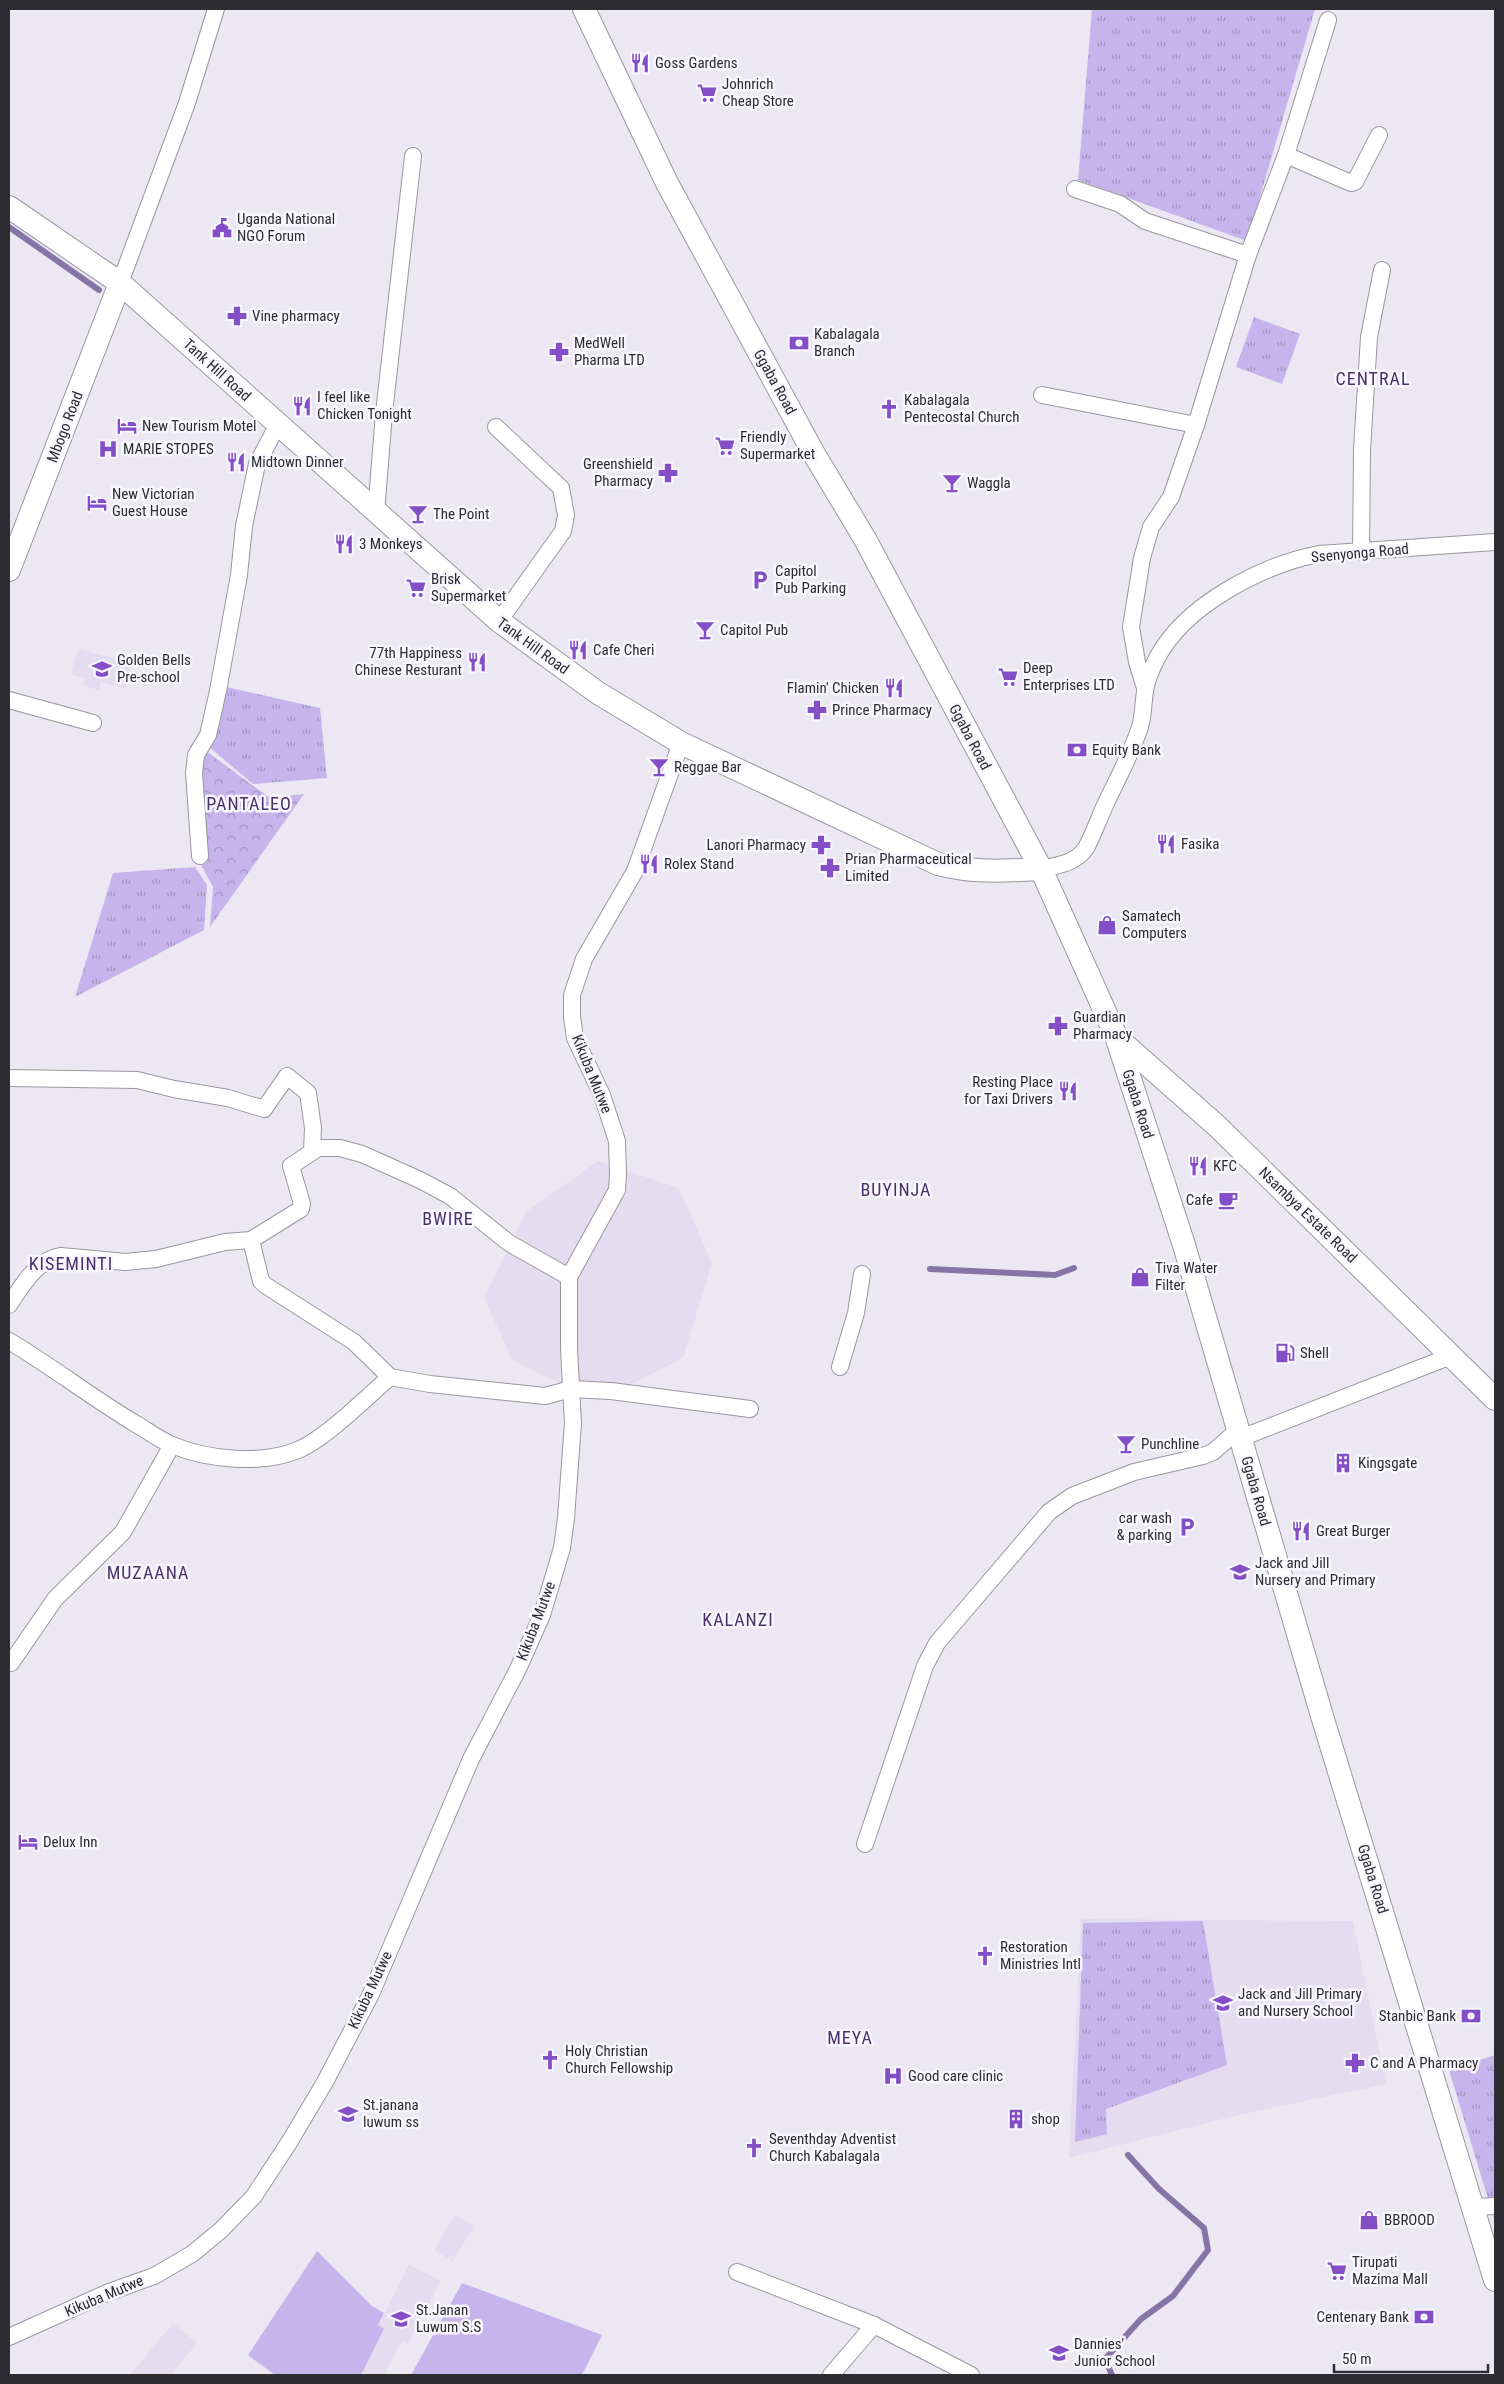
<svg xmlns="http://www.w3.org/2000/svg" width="1504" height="2384" font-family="'Roboto Condensed',sans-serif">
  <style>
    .built { fill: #e3ddef }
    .grass { fill: url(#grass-tufts) }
    .forest { fill: url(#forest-crowns) }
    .garden { fill: #c8b4ed }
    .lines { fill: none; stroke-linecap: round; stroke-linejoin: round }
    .stream { stroke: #8774a6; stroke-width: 6 }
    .street-casing { stroke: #9a96a0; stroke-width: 18 }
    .secondary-casing { stroke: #9a96a0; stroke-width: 24 }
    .street { stroke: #fff; stroke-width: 16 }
    .secondary { stroke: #fff; stroke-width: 22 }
    .labels { text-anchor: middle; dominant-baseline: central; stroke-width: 5; stroke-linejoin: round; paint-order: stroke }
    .poi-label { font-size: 15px; fill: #2d2c30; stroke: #f8f6fe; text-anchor: start }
    .street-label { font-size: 15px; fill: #2d2c30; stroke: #f8f6fe }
    .quarter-label { font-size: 18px; letter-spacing: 1px; fill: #49306b; stroke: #f8f6fe }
  </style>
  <defs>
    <pattern id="grass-tufts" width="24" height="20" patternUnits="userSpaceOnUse" patternTransform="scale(1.25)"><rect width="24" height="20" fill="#c8b4ed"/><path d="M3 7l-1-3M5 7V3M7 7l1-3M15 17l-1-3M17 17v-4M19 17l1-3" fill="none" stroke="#a393c0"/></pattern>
    <pattern id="forest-crowns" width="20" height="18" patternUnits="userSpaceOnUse" patternTransform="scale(1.25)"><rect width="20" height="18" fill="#c8b4ed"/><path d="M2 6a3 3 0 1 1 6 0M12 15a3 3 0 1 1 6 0" fill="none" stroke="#a393c0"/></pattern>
  </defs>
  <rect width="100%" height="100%" fill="#ebe8f3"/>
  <!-- built -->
  <g class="built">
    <polygon points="78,649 132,663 126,689 101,682 99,690 83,686 85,678 71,674"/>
    <polygon points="598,1161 679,1188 712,1263 683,1358 597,1401 513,1361 484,1298 527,1211"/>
    <polygon points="1081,1919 1353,1921 1386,2084 1238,2115 1069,2158"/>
    <polygon points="455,2215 474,2226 453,2261 434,2250"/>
    <polygon points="409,2265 441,2281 408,2344 402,2341 384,2375 369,2375 362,2372 384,2329 378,2326"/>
    <polygon points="173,2323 197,2343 171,2375 130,2375"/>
  </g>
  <!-- grass -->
  <g class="grass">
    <polygon points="1092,9 1315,9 1247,241 1078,180"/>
    <polygon points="1254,317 1300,334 1282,384 1236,367"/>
    <polygon points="222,686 320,708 327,778 253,784 209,747"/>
    <polygon points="195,867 207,885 204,930 75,997 113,873"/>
    <polygon points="1203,1921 1227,2065 1106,2109 1107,2134 1075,2142 1083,1923"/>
    <polygon points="1495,2055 1495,2222 1449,2070"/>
  </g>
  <!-- forest -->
  <polygon class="forest" points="206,751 270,798 304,794 210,927 213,887 201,865 197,757"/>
  <!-- garden -->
  <g class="garden">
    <polygon points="317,2251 372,2306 384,2313 378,2325 384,2329 361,2375 275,2375 248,2355"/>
    <polygon points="462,2283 602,2335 582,2375 411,2375"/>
  </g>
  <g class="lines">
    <!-- stream -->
    <g class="stream">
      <polyline points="9,227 99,290"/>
      <polyline points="930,1269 1055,1275 1074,1268"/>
      <polyline points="1112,2375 1105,2359 1141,2319 1173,2296 1208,2250 1204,2228 1159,2189 1128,2155"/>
    </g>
    <defs>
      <g id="street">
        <polyline points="1286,155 1351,183 1355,182 1379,135"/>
        <polyline points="1075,189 1120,204 1145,221 1248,255"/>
        <polyline points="120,283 187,103 216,9"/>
        <polyline points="1042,395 1196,425"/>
        <polyline points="496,427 561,488 566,515 563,531 499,621"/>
        <polyline points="376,513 384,413 413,156"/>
        <polyline points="1361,552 1362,450 1369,337 1382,270"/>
        <polyline points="1145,688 1137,662 1131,627 1142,558 1151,527 1171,497 1196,425 1248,255 1286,155 1328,20"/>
        <polyline points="9,700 93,723"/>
        <polyline points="200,856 194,773 196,755 208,735 218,691 239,575 244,526 257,464 278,424"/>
        <path d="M1041,869C1058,865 1075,864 1086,848C1094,833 1099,818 1106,803C1118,778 1131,754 1140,727C1144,713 1143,699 1146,686C1148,676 1153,666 1157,658C1185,605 1262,565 1319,554L1495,542"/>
        <polyline points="9,1078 137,1080 174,1089 228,1098 264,1109 287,1076 308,1093 313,1128 312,1152"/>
        <polyline points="251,1240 261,1281 265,1285 354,1342 390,1377"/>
        <path d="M9,1305C22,1286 36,1260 61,1256L125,1262L156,1259L225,1242L251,1240L301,1209L302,1204L291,1166L318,1148H340L362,1154L420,1180L450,1196L509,1243L569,1277"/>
        <path d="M9,1341C53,1367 92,1398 136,1424C148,1431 160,1440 172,1445C208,1460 262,1465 298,1450C325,1439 367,1397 390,1377L430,1384L545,1396L571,1389L611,1391L750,1409"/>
        <polyline points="840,1367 856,1313 862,1274"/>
        <polyline points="1241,1438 1451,1356"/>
        <polyline points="11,1663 55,1599 123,1532 172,1445"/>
        <polyline points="865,1844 925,1666 937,1643 1049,1512 1072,1496 1134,1472 1203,1456 1213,1452 1238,1430"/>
        <polyline points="1474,2207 1495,2206"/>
        <polyline points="737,2272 874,2325"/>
        <polyline points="9,2337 109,2292 154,2276 192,2254 221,2230 254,2196 290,2141 325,2082 371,1994 471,1759 518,1669 542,1615 562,1548 566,1518 573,1423 569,1349 569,1277 617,1190 618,1174 617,1141 602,1095 575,1038 572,1017 572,995 584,959 635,871 681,743"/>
        <polyline points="831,2375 874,2325 971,2375"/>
      </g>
      <g id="secondary">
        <polyline points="584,9 667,183 814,454 865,539 1041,869 1116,1036 1184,1245 1322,1716 1495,2280"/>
        <path d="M9,207L120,283L499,621L598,693L681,743L938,864C974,873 1003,871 1041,869"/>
        <polyline points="9,570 120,283"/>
        <polyline points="1116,1037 1217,1126 1495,1399"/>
      </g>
    </defs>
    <!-- street casing -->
    <use href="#street" class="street-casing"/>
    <!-- secondary casing -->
    <use href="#secondary" class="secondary-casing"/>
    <!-- street -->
    <use href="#street" class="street"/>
    <!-- secondary -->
    <use href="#secondary" class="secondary"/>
  </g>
  <!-- icons -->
  <defs>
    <symbol id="restaurant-bare" viewBox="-9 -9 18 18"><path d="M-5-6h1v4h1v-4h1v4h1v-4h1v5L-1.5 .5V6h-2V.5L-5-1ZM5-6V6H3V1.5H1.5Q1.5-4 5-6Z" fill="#834ec6" stroke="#f8f6fe" stroke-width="2.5" paint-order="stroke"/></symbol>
    <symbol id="supermarket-bare" viewBox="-9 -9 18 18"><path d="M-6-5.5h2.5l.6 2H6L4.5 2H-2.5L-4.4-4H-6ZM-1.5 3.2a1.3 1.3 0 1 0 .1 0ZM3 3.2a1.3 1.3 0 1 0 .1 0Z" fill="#834ec6" stroke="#f8f6fe" stroke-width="2.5" paint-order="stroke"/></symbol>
    <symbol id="civic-bare" viewBox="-9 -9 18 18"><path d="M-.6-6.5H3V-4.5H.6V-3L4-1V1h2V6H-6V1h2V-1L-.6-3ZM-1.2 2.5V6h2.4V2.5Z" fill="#834ec6" stroke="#f8f6fe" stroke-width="2.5" paint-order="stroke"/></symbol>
    <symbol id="pharmacy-bare" viewBox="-9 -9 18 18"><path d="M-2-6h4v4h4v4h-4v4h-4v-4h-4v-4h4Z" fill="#834ec6" stroke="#f8f6fe" stroke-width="2.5" paint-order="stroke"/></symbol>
    <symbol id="bank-bare" viewBox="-9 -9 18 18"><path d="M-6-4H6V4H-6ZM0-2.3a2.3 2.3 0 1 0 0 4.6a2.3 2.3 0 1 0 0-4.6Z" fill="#834ec6" stroke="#f8f6fe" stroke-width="2.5" paint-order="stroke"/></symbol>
    <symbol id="church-bare" viewBox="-9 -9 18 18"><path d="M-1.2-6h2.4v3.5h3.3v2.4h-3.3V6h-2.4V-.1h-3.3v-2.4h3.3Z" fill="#834ec6" stroke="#f8f6fe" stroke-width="2.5" paint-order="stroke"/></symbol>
    <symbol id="hotel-bare" viewBox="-9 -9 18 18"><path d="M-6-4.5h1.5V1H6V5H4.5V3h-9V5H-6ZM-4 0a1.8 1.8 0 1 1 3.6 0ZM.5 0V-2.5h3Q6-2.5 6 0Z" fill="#834ec6" stroke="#f8f6fe" stroke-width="2.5" paint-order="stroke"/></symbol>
    <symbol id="hospital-bare" viewBox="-9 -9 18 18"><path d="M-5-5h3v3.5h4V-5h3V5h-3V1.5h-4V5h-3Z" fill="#834ec6" stroke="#f8f6fe" stroke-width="2.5" paint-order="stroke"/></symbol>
    <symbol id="bar-bare" viewBox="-9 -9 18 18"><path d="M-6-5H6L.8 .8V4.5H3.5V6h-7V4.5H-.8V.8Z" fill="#834ec6" stroke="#f8f6fe" stroke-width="2.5" paint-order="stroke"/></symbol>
    <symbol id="parking-bare" viewBox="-9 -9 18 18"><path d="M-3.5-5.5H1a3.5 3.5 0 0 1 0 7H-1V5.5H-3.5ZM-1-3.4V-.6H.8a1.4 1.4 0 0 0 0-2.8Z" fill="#834ec6" stroke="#f8f6fe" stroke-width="2.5" paint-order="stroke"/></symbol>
    <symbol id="school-bare" viewBox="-9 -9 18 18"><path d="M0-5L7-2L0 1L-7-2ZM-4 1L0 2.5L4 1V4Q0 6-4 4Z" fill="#834ec6" stroke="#f8f6fe" stroke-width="2.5" paint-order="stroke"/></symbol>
    <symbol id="shop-bare" viewBox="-9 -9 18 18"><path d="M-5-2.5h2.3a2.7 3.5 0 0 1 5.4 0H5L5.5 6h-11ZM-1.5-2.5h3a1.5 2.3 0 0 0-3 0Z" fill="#834ec6" stroke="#f8f6fe" stroke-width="2.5" paint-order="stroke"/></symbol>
    <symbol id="cafe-bare" viewBox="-9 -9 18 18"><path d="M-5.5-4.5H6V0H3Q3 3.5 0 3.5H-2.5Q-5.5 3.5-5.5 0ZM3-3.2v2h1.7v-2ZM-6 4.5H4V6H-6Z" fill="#834ec6" stroke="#f8f6fe" stroke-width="2.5" paint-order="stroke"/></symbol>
    <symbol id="fuel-bare" viewBox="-9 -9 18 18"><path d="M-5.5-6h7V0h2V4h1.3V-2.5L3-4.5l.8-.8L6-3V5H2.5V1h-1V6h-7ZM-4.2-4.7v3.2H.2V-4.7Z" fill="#834ec6" stroke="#f8f6fe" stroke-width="2.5" paint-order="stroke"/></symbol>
    <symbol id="building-bare" viewBox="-9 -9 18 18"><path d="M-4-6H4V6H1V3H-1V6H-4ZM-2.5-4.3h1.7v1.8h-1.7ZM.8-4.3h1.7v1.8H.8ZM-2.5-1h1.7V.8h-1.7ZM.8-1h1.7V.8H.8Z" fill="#834ec6" stroke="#f8f6fe" stroke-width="2.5" paint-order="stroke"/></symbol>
    <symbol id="university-bare" viewBox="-9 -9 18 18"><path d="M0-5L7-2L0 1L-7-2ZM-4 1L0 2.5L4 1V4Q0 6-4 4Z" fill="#834ec6" stroke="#f8f6fe" stroke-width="2.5" paint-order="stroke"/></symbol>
  </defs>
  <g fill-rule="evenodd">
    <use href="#restaurant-bare" x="626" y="49" width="28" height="28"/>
    <use href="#supermarket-bare" x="693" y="79" width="28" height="28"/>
    <use href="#civic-bare" x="208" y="214" width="28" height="28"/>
    <use href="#pharmacy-bare" x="223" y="302" width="28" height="28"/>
    <use href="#bank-bare" x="785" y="329" width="28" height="28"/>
    <use href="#pharmacy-bare" x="545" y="338" width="28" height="28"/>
    <use href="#restaurant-bare" x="288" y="392" width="28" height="28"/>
    <use href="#church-bare" x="875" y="395" width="28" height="28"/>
    <use href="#hotel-bare" x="113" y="412" width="28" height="28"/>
    <use href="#supermarket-bare" x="711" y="432" width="28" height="28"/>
    <use href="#hospital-bare" x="94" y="435" width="28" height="28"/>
    <use href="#restaurant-bare" x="222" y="448" width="28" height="28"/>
    <use href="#pharmacy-bare" x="654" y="459" width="28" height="28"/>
    <use href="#bar-bare" x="938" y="469" width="28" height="28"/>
    <use href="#hotel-bare" x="83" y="489" width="28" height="28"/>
    <use href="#bar-bare" x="404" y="500" width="28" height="28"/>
    <use href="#restaurant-bare" x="330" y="530" width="28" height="28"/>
    <use href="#parking-bare" x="746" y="566" width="28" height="28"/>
    <use href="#supermarket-bare" x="402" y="574" width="28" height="28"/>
    <use href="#bar-bare" x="691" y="616" width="28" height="28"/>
    <use href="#restaurant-bare" x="564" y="636" width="28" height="28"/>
    <use href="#restaurant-bare" x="463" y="648" width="28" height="28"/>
    <use href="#school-bare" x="88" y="655" width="28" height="28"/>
    <use href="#supermarket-bare" x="994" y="663" width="28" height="28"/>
    <use href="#restaurant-bare" x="880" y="674" width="28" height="28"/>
    <use href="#pharmacy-bare" x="803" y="696" width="28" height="28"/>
    <use href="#bank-bare" x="1063" y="736" width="28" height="28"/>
    <use href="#bar-bare" x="645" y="753" width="28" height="28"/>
    <use href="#restaurant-bare" x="1152" y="830" width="28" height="28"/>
    <use href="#pharmacy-bare" x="807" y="831" width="28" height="28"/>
    <use href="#restaurant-bare" x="635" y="850" width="28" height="28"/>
    <use href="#pharmacy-bare" x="816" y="854" width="28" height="28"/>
    <use href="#shop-bare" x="1093" y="911" width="28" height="28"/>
    <use href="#pharmacy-bare" x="1044" y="1012" width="28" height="28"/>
    <use href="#restaurant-bare" x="1054" y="1077" width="28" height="28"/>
    <use href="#restaurant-bare" x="1184" y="1152" width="28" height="28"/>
    <use href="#cafe-bare" x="1214" y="1186" width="28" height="28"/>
    <use href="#shop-bare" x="1126" y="1263" width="28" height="28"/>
    <use href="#fuel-bare" x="1271" y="1339" width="28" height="28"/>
    <use href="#bar-bare" x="1112" y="1430" width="28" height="28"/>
    <use href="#building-bare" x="1329" y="1449" width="28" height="28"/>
    <use href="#parking-bare" x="1173" y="1513" width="28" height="28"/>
    <use href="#restaurant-bare" x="1287" y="1517" width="28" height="28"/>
    <use href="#school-bare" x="1226" y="1558" width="28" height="28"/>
    <use href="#hotel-bare" x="14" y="1828" width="28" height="28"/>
    <use href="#church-bare" x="971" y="1942" width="28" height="28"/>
    <use href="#school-bare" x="1209" y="1989" width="28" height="28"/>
    <use href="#bank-bare" x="1457" y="2002" width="28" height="28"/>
    <use href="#church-bare" x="536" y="2046" width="28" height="28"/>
    <use href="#pharmacy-bare" x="1341" y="2049" width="28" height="28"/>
    <use href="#hospital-bare" x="879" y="2062" width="28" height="28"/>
    <use href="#school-bare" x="334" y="2100" width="28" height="28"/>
    <use href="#building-bare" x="1002" y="2105" width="28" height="28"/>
    <use href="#church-bare" x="740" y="2134" width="28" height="28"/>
    <use href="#shop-bare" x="1355" y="2206" width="28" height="28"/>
    <use href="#supermarket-bare" x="1323" y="2257" width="28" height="28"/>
    <use href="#bank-bare" x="1410" y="2303" width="28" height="28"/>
    <use href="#university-bare" x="387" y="2305" width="28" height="28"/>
    <use href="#school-bare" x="1045" y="2339" width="28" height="28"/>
  </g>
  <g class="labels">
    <!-- poi labels -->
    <g class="poi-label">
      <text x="655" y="63">Goss Gardens</text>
      <text x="722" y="84">Johnrich<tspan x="722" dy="17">Cheap Store</tspan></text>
      <text x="237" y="219">Uganda National<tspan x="237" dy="17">NGO Forum</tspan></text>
      <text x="252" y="316">Vine pharmacy</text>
      <text x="814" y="334">Kabalagala<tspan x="814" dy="17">Branch</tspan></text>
      <text x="574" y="343">MedWell<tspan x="574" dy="17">Pharma LTD</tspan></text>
      <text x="317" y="397">I feel like<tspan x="317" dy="17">Chicken Tonight</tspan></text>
      <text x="904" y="400">Kabalagala<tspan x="904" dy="17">Pentecostal Church</tspan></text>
      <text x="142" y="426">New Tourism Motel</text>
      <text x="740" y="437">Friendly<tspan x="740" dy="17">Supermarket</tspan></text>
      <text x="123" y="449">MARIE STOPES</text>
      <text x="251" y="462">Midtown Dinner</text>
      <text x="653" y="464" text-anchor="end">Greenshield<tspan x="653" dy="17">Pharmacy</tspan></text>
      <text x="967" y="483">Waggla</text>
      <text x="112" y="494">New Victorian<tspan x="112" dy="17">Guest House</tspan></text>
      <text x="433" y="514">The Point</text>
      <text x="359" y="544">3 Monkeys</text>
      <text x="775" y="571">Capitol<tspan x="775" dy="17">Pub Parking</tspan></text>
      <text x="431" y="579">Brisk<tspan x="431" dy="17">Supermarket</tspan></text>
      <text x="720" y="630">Capitol Pub</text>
      <text x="593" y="650">Cafe Cheri</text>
      <text x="462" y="653" text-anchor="end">77th Happiness<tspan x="462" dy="17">Chinese Resturant</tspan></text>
      <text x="117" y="660">Golden Bells<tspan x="117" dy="17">Pre-school</tspan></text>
      <text x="1023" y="668">Deep<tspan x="1023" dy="17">Enterprises LTD</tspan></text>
      <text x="879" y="688" text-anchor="end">Flamin' Chicken</text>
      <text x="832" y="710">Prince Pharmacy</text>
      <text x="1092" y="750">Equity Bank</text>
      <text x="674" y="767">Reggae Bar</text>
      <text x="1181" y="844">Fasika</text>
      <text x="806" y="845" text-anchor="end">Lanori Pharmacy</text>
      <text x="845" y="859">Prian Pharmaceutical<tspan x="845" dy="17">Limited</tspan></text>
      <text x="664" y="864">Rolex Stand</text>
      <text x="1122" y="916">Samatech<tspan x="1122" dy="17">Computers</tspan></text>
      <text x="1073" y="1017">Guardian<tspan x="1073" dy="17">Pharmacy</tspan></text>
      <text x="1053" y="1082" text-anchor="end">Resting Place<tspan x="1053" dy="17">for Taxi Drivers</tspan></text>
      <text x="1213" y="1166">KFC</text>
      <text x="1213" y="1200" text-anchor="end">Cafe</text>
      <text x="1155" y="1268">Tiva Water<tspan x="1155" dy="17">Filter</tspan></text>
      <text x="1300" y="1353">Shell</text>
      <text x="1141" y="1444">Punchline</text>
      <text x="1358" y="1463">Kingsgate</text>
      <text x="1172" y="1518" text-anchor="end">car wash<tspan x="1172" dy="17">&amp; parking</tspan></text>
      <text x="1316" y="1531">Great Burger</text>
      <text x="1255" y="1563">Jack and Jill<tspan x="1255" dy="17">Nursery and Primary</tspan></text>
      <text x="43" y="1842">Delux Inn</text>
      <text x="1000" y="1947">Restoration<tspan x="1000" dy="17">Ministries Intl</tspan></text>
      <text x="1238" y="1994">Jack and Jill Primary<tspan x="1238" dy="17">and Nursery School</tspan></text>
      <text x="1456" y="2016" text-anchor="end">Stanbic Bank</text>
      <text x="565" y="2051">Holy Christian<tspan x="565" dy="17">Church Fellowship</tspan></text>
      <text x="1370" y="2063">C and A Pharmacy</text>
      <text x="908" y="2076">Good care clinic</text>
      <text x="363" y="2105">St.janana<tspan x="363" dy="17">luwum ss</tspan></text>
      <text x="1031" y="2119">shop</text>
      <text x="769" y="2139">Seventhday Adventist<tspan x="769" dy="17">Church Kabalagala</tspan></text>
      <text x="1384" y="2220">BBROOD</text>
      <text x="1352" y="2262">Tirupati<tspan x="1352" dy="17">Mazima Mall</tspan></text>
      <text x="416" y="2310">St.Janan<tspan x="416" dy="17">Luwum S.S</tspan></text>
      <text x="1409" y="2317" text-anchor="end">Centenary Bank</text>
      <text x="1074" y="2344">Dannies'<tspan x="1074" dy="17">Junior School</tspan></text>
    </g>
    <!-- street labels -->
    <g class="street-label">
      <text transform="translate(217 370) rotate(42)">Tank Hill Road</text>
      <text transform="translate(775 382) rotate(61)">Ggaba Road</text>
      <text transform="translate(65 427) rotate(-69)">Mbogo Road</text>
      <text transform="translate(1360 553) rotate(-5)">Ssenyonga Road</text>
      <text transform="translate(533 646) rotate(36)">Tank Hill Road</text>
      <text transform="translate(970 737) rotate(62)">Ggaba Road</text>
      <text transform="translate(592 1074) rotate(68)">Kikuba Mutwe</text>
      <text transform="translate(1138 1104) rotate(72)">Ggaba Road</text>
      <text transform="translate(1308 1215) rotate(44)">Nsambya Estate Road</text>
      <text transform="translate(1256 1491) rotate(74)">Ggaba Road</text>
      <text transform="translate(536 1621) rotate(-69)">Kikuba Mutwe</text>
      <text transform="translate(1373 1879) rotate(73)">Ggaba Road</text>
      <text transform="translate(370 1990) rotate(-65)">Kikuba Mutwe</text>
      <text transform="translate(104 2296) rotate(-23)">Kikuba Mutwe</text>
    </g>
    <!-- quarter labels -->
    <g class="quarter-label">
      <text x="1373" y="378">CENTRAL</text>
      <text x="249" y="803">PANTALEO</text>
      <text x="896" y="1189">BUYINJA</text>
      <text x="448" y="1218">BWIRE</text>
      <text x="71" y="1263">KISEMINTI</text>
      <text x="148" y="1572">MUZAANA</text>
      <text x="738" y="1619">KALANZI</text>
      <text x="850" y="2037">MEYA</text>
    </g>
  </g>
  <!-- border -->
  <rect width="1504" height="2384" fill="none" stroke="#2d2c30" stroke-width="20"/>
  <!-- scale -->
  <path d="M1334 2364v8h154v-8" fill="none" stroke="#2d2c30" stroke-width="2.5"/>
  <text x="1342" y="2364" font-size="15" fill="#2d2c30" stroke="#f8f6fe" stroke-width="4" paint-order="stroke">50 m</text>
</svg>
